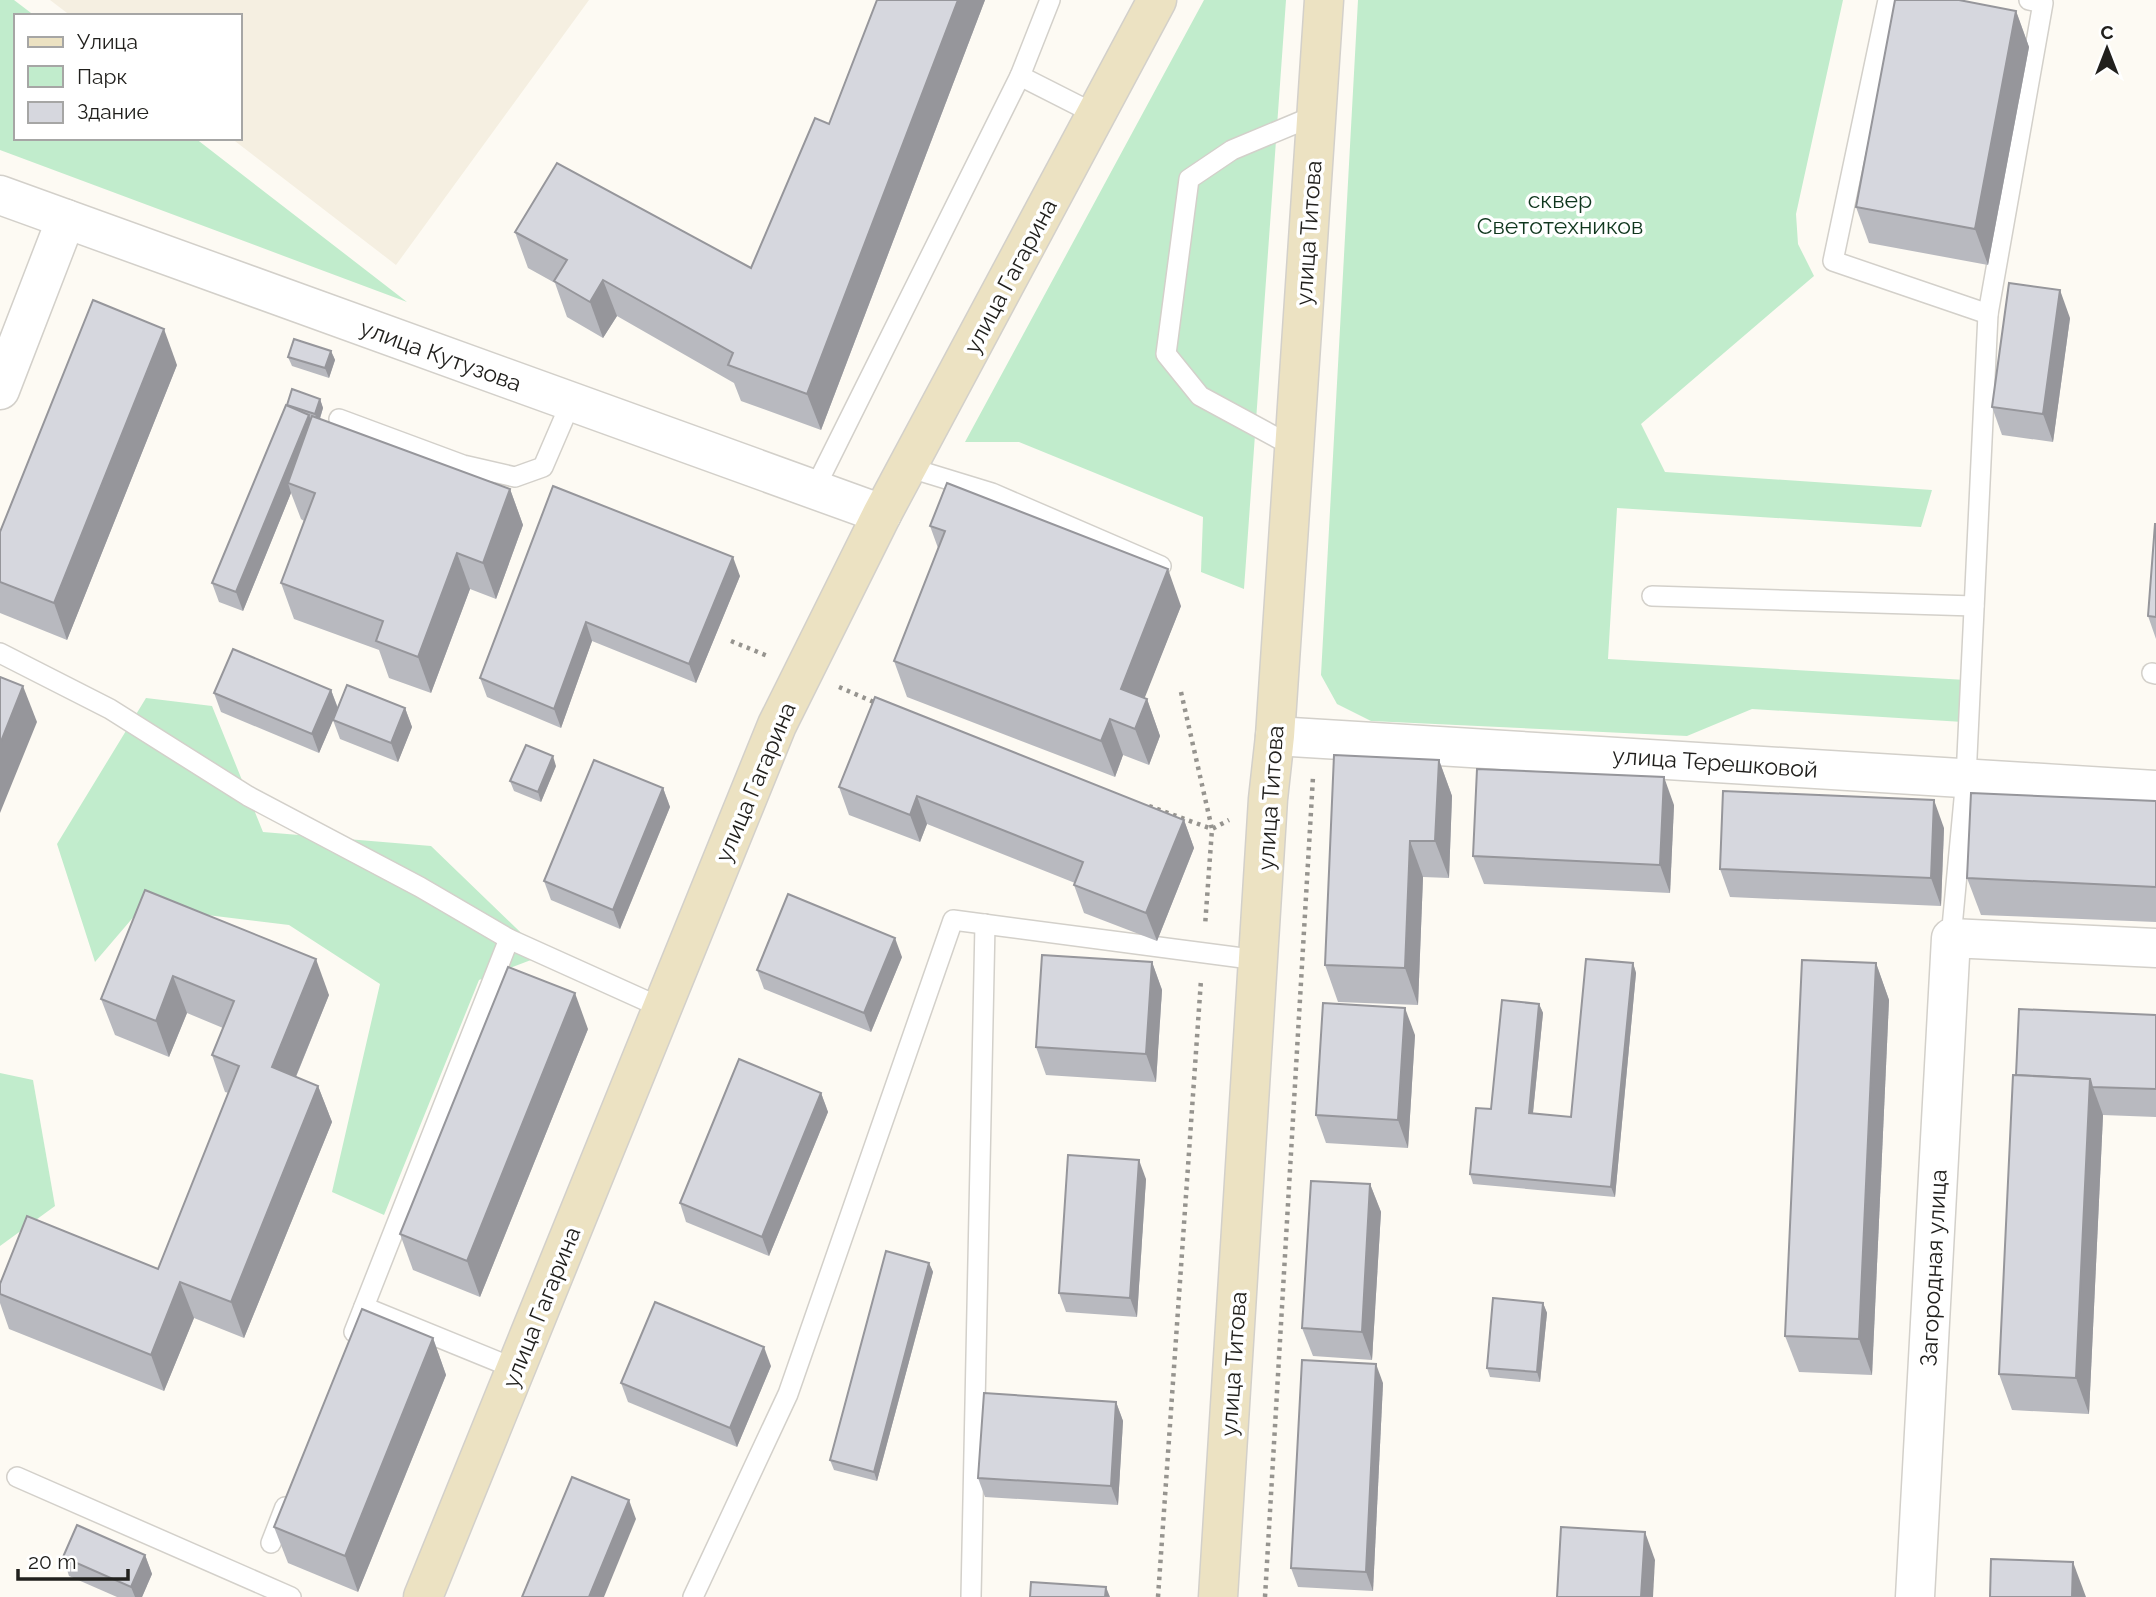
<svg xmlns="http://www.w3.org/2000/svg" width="2156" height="1597" font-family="Raleway,sans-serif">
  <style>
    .built { fill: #f5efe1 }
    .green { fill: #c1eccc }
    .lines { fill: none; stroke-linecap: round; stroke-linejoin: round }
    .lane-casing { stroke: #d3d0ca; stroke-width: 22 }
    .street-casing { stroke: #d3d0ca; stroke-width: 41 }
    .secondary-casing { stroke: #d3d0ca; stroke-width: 41 }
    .path { stroke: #96948f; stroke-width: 4.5; stroke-dasharray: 3.5 5; stroke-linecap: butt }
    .lane { stroke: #fff; stroke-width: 19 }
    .street { stroke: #fff; stroke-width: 38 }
    .secondary { stroke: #ece2c2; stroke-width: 38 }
    .wall { fill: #b8b9bf }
    .shaded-wall { fill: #96969b }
    .building { fill: #d6d7de; stroke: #96969b; stroke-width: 2 }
    .labels { text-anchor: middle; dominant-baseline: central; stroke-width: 7; stroke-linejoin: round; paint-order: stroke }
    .park-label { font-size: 23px; fill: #0f361d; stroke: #fff }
    .street-label { font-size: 23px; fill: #21201d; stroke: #fff }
  </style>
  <rect width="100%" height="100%" fill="#fdfaf3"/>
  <!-- built -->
  <polygon class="built" points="50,0 589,0 396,265 231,138 240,138 240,16 71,16"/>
  <!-- green -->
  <g class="green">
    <polygon points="0,0 14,0 35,16 16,16 16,138 195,138 407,302 0,150"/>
    <polygon points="1204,0 1286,0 1244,589 1201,572 1203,517 1019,442 965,442"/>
    <polygon points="1358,0 1843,0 1796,214 1798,244 1814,276 1641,424 1665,472 1932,490 1921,527 1617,508 1608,659 1966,680 1963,722 1752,709 1687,736 1371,721 1337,704 1321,675"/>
    <polygon points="146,698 212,706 263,832 431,846 544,955 479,980 384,1215 332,1192 380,984 289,925 142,907 95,962 57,844"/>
    <polygon points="0,1073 33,1080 55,1206 0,1246"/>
  </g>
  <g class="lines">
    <defs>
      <g id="lane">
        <polyline points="1050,0 1020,76 1097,115"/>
        <polyline points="1888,0 1833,261 1988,314"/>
        <polyline points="339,419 463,465 515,477 543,467 571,402"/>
        <polyline points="1294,447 1200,396 1166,354 1189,179 1232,150 1316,115"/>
        <polyline points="907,467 992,493 1161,566"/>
        <polyline points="814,490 1020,76"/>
        <polyline points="1652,596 1974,606"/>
        <polyline points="0,653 110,709 248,796 420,887 509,939 662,1008"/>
        <polyline points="2152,673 2156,674"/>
        <polyline points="1951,938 1966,778 1988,314 2043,3 2029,0"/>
        <polyline points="364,1307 516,1369"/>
        <polyline points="354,1332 509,939"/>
        <polyline points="17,1477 291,1597"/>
        <polyline points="271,1543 285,1507"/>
        <polyline points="693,1597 788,1394 953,920 1258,960"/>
        <polyline points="971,1597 985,924"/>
      </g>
      <g id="street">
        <polyline points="0,195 882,514"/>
        <polyline points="0,390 66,219"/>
        <polyline points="1275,736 2156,790"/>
        <polyline points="1915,1597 1951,938 2156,948"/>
      </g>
      <g id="secondary">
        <polyline points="423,1597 777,725 882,514 1157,0"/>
        <polyline points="1218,1597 1268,799 1275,736 1324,0"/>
      </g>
    </defs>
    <!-- lane casing -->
    <use href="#lane" class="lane-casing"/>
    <!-- street casing -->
    <use href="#street" class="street-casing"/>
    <!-- secondary casing -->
    <use href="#secondary" class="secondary-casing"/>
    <!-- path -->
    <g class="path">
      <polyline points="731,641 770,657"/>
      <polyline points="839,687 876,703"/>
      <polyline points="1181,692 1212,829 1205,926"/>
      <polyline points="1149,806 1212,829 1229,820"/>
      <polyline points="1158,1597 1201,980"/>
      <polyline points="1265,1597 1313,777"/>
    </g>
    <!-- lane -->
    <use href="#lane" class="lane"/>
    <!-- street -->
    <use href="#street" class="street"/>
    <!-- secondary -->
    <use href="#secondary" class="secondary"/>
  </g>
  <!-- wall -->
  <g class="wall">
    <polygon points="877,0 985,0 821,430 741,401 734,383 617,316 603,338 567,317 555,283 528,268 515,232 751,268 829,124"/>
    <polygon points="2016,11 2029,47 1988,265 1869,243 1856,207"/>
    <polygon points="2070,318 2053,442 2002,435 1992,407"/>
    <polygon points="331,351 335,360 329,378 292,366 288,357"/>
    <polygon points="177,365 67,640 0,613 0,532"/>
    <polygon points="320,399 323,408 320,419 510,489 523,525 496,599 470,589 431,693 389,678 379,650 294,619 281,583 304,521 301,519 291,493 243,611 219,602 212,583 287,405"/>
    <polygon points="553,486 740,576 696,683 592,641 561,728 487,697 480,678"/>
    <polygon points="2156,524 2156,639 2148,616"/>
    <polygon points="930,526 1181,606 1144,698 1147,699 1160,736 1149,765 1123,755 1115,777 907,697 894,661 938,548"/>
    <polygon points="331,690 338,708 405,708 412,727 398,762 340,739 333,720 319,753 221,712 214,693"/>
    <polygon points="1439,760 1452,796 1449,878 1423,877 1418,1005 1338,1002 1325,965"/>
    <polygon points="556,766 541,802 514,791 510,781"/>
    <polygon points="839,787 1184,820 1194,848 1157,941 1084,913 1074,885 1075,883 927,824 920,842 849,815"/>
    <polygon points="663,788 670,807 620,929 551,900 544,881"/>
    <polygon points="2156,801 2156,922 1981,915 1967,878"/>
    <polygon points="1674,805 1670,893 1484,884 1473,856"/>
    <polygon points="1944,828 1941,906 1730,897 1720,869"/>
    <polygon points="145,890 329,995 296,1077 318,1086 332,1122 244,1338 194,1318 164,1391 9,1329 0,1303 0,1284 158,1269 229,1093 225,1092 212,1055 223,1028 187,1013 169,1057 115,1035 101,999"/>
    <polygon points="902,957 871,1032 764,989 757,970"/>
    <polygon points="1152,962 1162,990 1156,1082 1046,1075 1036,1047"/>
    <polygon points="1633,963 1636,973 1615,1197 1473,1184 1470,1174 1491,1109 1539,1004 1543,1013 1533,1113 1571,1117"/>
    <polygon points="1876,963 1889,1000 1872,1375 1799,1372 1785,1336"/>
    <polygon points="2156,1015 2156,1117 2103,1115 2089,1414 2012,1410 1999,1374 2016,1075"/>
    <polygon points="588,1029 480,1297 413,1270 400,1234"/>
    <polygon points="1415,1035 1408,1148 1326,1143 1316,1115"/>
    <polygon points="821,1093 828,1112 769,1256 686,1222 680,1203"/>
    <polygon points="1146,1179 1137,1317 1066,1312 1059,1293"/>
    <polygon points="1370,1184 1381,1212 1372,1360 1313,1356 1302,1328"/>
    <polygon points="929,1263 933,1272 877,1481 834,1470 830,1460"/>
    <polygon points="1543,1303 1547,1313 1540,1382 1490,1377 1487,1368"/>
    <polygon points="433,1338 446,1375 358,1592 288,1563 274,1527"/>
    <polygon points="771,1366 737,1447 628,1402 621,1383"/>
    <polygon points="1383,1383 1373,1591 1298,1587 1291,1568"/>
    <polygon points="1116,1402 1123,1421 1118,1505 985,1497 978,1478"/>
    <polygon points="145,1555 152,1574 142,1597 117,1597 69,1576 63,1557"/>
  </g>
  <!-- shaded-wall -->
  <g class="shaded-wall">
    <polygon points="958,0 985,0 821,430 807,394"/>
    <polygon points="2016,11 2029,47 1988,265 1975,229"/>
    <polygon points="603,280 617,316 603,338 590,302"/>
    <polygon points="2060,290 2070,318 2053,442 2043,414"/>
    <polygon points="164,329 177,365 67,640 54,603"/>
    <polygon points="331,351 335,360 329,378 325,368"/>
    <polygon points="320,399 323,408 318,424 315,414"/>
    <polygon points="309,415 316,434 288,483 291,493 243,611 236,592"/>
    <polygon points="510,489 523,525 496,599 483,563"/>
    <polygon points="457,553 470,589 431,693 418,657"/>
    <polygon points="733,557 740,576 696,683 689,664"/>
    <polygon points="1168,569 1181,606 1134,725 1121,689"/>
    <polygon points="586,622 592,641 561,728 554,709"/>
    <polygon points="23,686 37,722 0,813 0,744"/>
    <polygon points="331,690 338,709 319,753 312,734"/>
    <polygon points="1147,699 1160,736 1149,765 1135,729"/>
    <polygon points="405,708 412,727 398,762 391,743"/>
    <polygon points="1110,719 1123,755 1115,777 1101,741"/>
    <polygon points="553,756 556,766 541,802 538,792"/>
    <polygon points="1439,760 1452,796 1449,878 1435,841"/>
    <polygon points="1664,777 1674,805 1670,893 1660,865"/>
    <polygon points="663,788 670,807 620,929 613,910"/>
    <polygon points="917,796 927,824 920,842 910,815"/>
    <polygon points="1934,800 1944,828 1941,906 1931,878"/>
    <polygon points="1184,820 1194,848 1157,941 1146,913"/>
    <polygon points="1410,841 1423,877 1418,1005 1405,968"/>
    <polygon points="895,938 902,957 871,1032 864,1013"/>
    <polygon points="316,959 329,995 285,1103 272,1067"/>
    <polygon points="1152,962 1162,990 1156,1082 1146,1054"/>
    <polygon points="1633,963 1636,973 1615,1197 1611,1187"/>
    <polygon points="1876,963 1889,1000 1872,1375 1859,1339"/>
    <polygon points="173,976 187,1013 169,1057 156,1021"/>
    <polygon points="575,993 588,1029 480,1297 467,1261"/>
    <polygon points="1539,1004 1543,1013 1532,1122 1529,1113"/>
    <polygon points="1405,1008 1415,1035 1408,1148 1398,1120"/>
    <polygon points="2090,1079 2103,1115 2089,1414 2076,1378"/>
    <polygon points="318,1086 332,1122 244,1338 231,1302"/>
    <polygon points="821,1093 828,1112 769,1256 762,1237"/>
    <polygon points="1139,1160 1146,1179 1137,1317 1130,1298"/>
    <polygon points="1370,1184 1381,1212 1372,1360 1362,1332"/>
    <polygon points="929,1263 933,1272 877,1481 874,1472"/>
    <polygon points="180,1282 194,1318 164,1391 151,1355"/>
    <polygon points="1543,1303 1547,1313 1540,1382 1537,1372"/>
    <polygon points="433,1338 446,1375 358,1592 345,1556"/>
    <polygon points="764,1347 771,1366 737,1447 730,1428"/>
    <polygon points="1376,1364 1383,1383 1373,1591 1366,1572"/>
    <polygon points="1116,1402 1123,1421 1118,1505 1111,1486"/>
    <polygon points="629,1500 636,1519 604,1597 589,1597"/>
    <polygon points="1645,1532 1655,1560 1653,1597 1641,1597"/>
    <polygon points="145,1555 152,1574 142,1597 135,1597 131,1587"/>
    <polygon points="2073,1562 2086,1597 2072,1597"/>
    <polygon points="1106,1587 1110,1597 1105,1597"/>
  </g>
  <!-- building -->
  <g class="building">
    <polygon points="877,0 958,0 807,394 728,365 733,353 603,280 590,302 554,281 567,260 515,232 557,163 751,268 815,118 829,124"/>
    <polygon points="1895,0 1959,0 2016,11 1975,229 1856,207"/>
    <polygon points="2009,283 2060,290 2043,414 1992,407"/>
    <polygon points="93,300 164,329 54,603 0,582 0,532"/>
    <polygon points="294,339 331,351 325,368 288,357"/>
    <polygon points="292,389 320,399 315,414 287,405"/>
    <polygon points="286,405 309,415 236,592 212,583"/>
    <polygon points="312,416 510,489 483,563 457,553 418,657 376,641 383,621 281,583 315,493 288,483"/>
    <polygon points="947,483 1168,569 1121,689 1147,699 1135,729 1110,719 1101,741 894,661 945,531 930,526"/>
    <polygon points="553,486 733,557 689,664 586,622 554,709 480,678"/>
    <polygon points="2155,524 2156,524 2156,617 2148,616"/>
    <polygon points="233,649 331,690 312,734 214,693"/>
    <polygon points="0,677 23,686 0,744"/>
    <polygon points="347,685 405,708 391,743 333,720"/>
    <polygon points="875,697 1184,820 1146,913 1074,885 1083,862 917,796 910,815 839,787"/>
    <polygon points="526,745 553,756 538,792 510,781"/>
    <polygon points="1334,755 1439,760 1435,841 1410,841 1405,968 1325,965"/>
    <polygon points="594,760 663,788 613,910 544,881"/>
    <polygon points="1477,769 1664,777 1660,865 1473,856"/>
    <polygon points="1723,791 1934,800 1931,878 1720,869"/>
    <polygon points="1971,793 2156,801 2156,887 1967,878"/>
    <polygon points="145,890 316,959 272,1067 318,1086 231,1302 180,1282 151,1355 0,1294 0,1284 27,1216 158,1269 239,1066 212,1055 234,1001 173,976 156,1021 101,999"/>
    <polygon points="788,894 895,938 864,1013 757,970"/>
    <polygon points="1042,955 1152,962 1146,1054 1036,1047"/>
    <polygon points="1586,959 1633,963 1611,1187 1470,1174 1476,1108 1491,1109 1502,1000 1539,1004 1529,1113 1571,1117"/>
    <polygon points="1802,960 1876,963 1859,1339 1785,1336"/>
    <polygon points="508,967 575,993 467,1261 400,1234"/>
    <polygon points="1323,1003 1405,1008 1398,1120 1316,1115"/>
    <polygon points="2019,1009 2156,1015 2156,1089 2092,1087 2090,1079 2016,1075"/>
    <polygon points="739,1059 821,1093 762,1237 680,1203"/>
    <polygon points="2013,1075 2090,1079 2076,1378 1999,1374"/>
    <polygon points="1068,1155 1139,1160 1130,1298 1059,1293"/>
    <polygon points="1311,1181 1370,1184 1362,1332 1302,1328"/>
    <polygon points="886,1251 929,1263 874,1472 830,1460"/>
    <polygon points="1493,1298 1543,1303 1537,1372 1487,1368"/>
    <polygon points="655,1302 764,1347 730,1428 621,1383"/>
    <polygon points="362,1309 433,1338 345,1556 274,1527"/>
    <polygon points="1302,1360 1376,1364 1366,1572 1291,1568"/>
    <polygon points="984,1393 1116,1402 1111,1486 978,1478"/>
    <polygon points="572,1477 629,1500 589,1597 522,1597"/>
    <polygon points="77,1525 145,1555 131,1587 63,1557"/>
    <polygon points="1561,1527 1645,1532 1641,1597 1557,1597"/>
    <polygon points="1991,1559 2073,1562 2072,1597 1990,1597"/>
    <polygon points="1031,1582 1106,1587 1105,1597 1030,1597"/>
  </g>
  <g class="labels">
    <!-- park labels -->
    <g class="park-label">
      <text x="1560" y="199">сквер<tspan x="1560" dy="26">Светотехников</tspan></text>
    </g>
    <!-- street labels -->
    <g class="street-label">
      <text transform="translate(1308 233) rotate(-86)">улица Титова</text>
      <text transform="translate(1010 276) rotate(-62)">улица Гагарина</text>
      <text transform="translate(441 355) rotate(20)">улица Кутузова</text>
      <text transform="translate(1715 762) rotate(4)">улица Терешковой</text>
      <text transform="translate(755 782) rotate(-67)">улица Гагарина</text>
      <text transform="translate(1270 798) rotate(-86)">улица Титова</text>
      <text transform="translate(1933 1268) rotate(-87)">Загородная улица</text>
      <text transform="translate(541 1307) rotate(-68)">улица Гагарина</text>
      <text transform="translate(1233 1364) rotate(-86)">улица Титова</text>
    </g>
  </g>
  <!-- legend -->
  <rect x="14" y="14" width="228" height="126" fill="#ffffff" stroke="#a6a6a5" stroke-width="2"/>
  <rect x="28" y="37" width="35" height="10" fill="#ece2c2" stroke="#a6a6a5" stroke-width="2"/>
  <text x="77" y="49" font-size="21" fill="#21201d">Улица</text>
  <rect x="28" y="66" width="35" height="21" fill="#c1eccc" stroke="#a6a6a5" stroke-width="2"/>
  <text x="77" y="84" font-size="21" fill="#21201d">Парк</text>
  <rect x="28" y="102" width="35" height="21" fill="#d6d7de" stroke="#a6a6a5" stroke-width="2"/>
  <text x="77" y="119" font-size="21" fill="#21201d">Здание</text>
  <!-- north arrow -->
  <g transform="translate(2107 49)" stroke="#ffffff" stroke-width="5" paint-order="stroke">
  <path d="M0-5L12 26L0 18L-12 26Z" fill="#21201d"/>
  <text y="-10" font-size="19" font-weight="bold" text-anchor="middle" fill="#21201d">С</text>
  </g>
  <!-- scale -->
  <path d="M18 1569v10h110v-10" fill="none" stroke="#21201d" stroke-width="3.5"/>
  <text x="28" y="1569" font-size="21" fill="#21201d" stroke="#ffffff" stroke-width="5" paint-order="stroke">20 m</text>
</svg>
